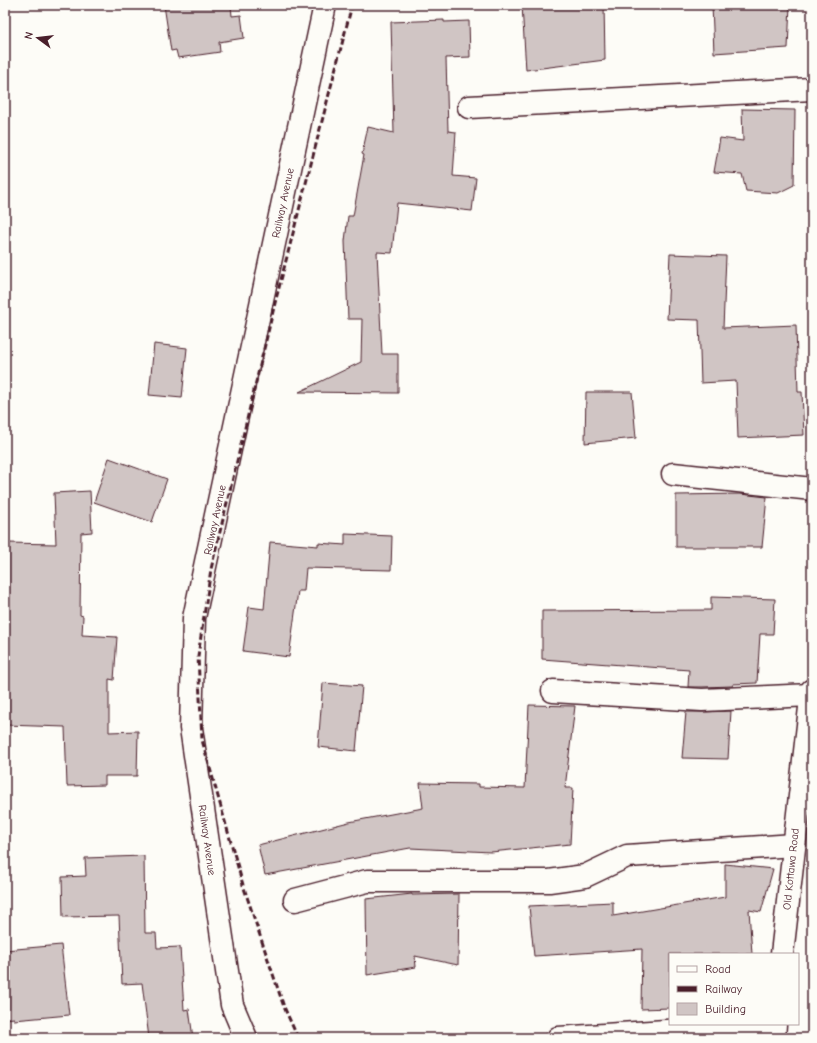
<svg xmlns="http://www.w3.org/2000/svg" width="817" height="1043" font-family="'Comic Neue',sans-serif">
  <style>
    .building { fill: #d0c5c4; stroke: #4a1f2b }
    .lines { fill: none; stroke-linecap: round; stroke-linejoin: round }
    .minor-casing { stroke: #4a1f2b; stroke-width: 25 }
    .tertiary-casing { stroke: #4a1f2b; stroke-width: 25 }
    .minor { stroke: #fdfcf7; stroke-width: 22 }
    .tertiary { stroke: #fdfcf7; stroke-width: 22 }
    .rail { stroke: #4a1f2b; stroke-width: 3; stroke-dasharray: 6 3; stroke-linecap: butt }
    .labels { text-anchor: middle; dominant-baseline: central; stroke-width: 3; stroke-linejoin: round; paint-order: stroke }
    .street-label { font-size: 11px; fill: #4a1f2b; stroke: #fdfcf7 }
  </style>
  <rect width="100%" height="100%" fill="#fdfcf7"/>
  <filter id="ink" filterUnits="userSpaceOnUse"><feTurbulence type="fractalNoise" baseFrequency=".025" numOctaves="2"/><feDisplacementMap in="SourceGraphic" scale="8" xChannelSelector="R" yChannelSelector="G"/><feConvolveMatrix kernelMatrix="1 2 1 2 8 2 1 2 1" color-interpolation-filters="sRGB"/></filter>
  <g filter="url(#ink)">
    <!-- building -->
    <g class="building">
      <polygon points="164,5 231,5 232,16 241,15 244,38 219,42 220,52 178,58 176,50 171,51"/>
      <polygon points="522,5 604,5 605,60 526,70"/>
      <polygon points="712,5 790,5 788,48 714,53"/>
      <polygon points="444,20 444,22 469,21 470,57 446,58 448,131 456,132 453,176 476,178 472,211 397,203 392,253 377,252 382,354 398,354 398,393 299,392 361,362 362,319 348,319 345,241 348,216 353,216 364,155 362,154 368,127 394,133 391,22"/>
      <polygon points="742,109 795,110 794,185 778,193 746,191 742,174 714,172 720,138 743,141"/>
      <polygon points="670,254 726,256 723,328 796,325 798,392 802,392 804,435 738,438 736,381 701,383 699,320 667,319"/>
      <polygon points="154,344 187,348 182,398 149,395"/>
      <polygon points="586,392 632,392 636,438 585,443"/>
      <polygon points="109,458 167,479 152,522 94,502"/>
      <polygon points="90,491 92,532 81,533 80,615 83,616 82,635 117,637 114,680 109,679 109,732 138,731 137,776 105,776 105,785 67,786 65,727 5,725 5,596 7,596 7,543 56,544 54,493"/>
      <polygon points="740,494 767,497 762,547 676,547 676,495"/>
      <polygon points="345,534 392,536 391,570 306,568 304,591 298,591 289,657 243,651 249,607 264,609 270,542 318,546 318,543 345,545"/>
      <polygon points="711,597 775,599 773,634 760,634 757,683 733,684 733,686 702,687 688,687 689,670 542,659 542,611 711,610"/>
      <polygon points="323,683 362,686 356,751 318,747"/>
      <polygon points="529,705 575,706 565,788 573,788 570,844 491,852 410,848 265,875 258,845 349,822 423,808 420,783 479,784 479,787 525,788"/>
      <polygon points="731,711 728,759 682,758 686,712 703,712"/>
      <polygon points="144,856 145,933 156,933 157,948 180,947 184,1010 189,1009 193,1038 149,1038 142,983 122,984 119,916 63,917 62,877 86,876 85,858"/>
      <polygon points="725,864 773,869 761,912 749,910 752,954 670,954 670,1008 641,1009 642,949 534,956 529,906 613,902 613,916 725,897"/>
      <polygon points="412,894 412,895 459,894 458,965 415,956 416,967 367,975 366,899"/>
      <polygon points="61,945 69,1015 14,1020 14,1018 5,1019 5,950"/>
    </g>
    <g class="lines">
      <defs>
        <g id="minor">
          <polyline points="469,107 812,89"/>
          <polyline points="673,474 812,489"/>
          <polyline points="553,691 702,700 811,695"/>
          <polyline points="295,900 367,881 549,881 585,876 627,856 794,845"/>
          <polyline points="246,1038 232,1005 191,728 194,618 325,5"/>
          <polyline points="558,1038 774,1024"/>
        </g>
        <g id="tertiary">
          <polyline points="782,954 812,690"/>
          <polyline points="774,1038 775,1024"/>
        </g>
      </defs>
      <!-- minor casing -->
      <use href="#minor" class="minor-casing"/>
      <!-- tertiary casing -->
      <use href="#tertiary" class="tertiary-casing"/>
      <!-- minor -->
      <use href="#minor" class="minor"/>
      <!-- tertiary -->
      <use href="#tertiary" class="tertiary"/>
      <!-- rail -->
      <polyline class="rail" points="298,1038 284,1007 243,885 202,740 198,656 211,569 275,303 352,5"/>
    </g>
  </g>
  <g class="labels">
    <!-- street labels -->
    <g class="street-label">
      <text transform="translate(283 203) rotate(-78)">Railway Avenue</text>
      <text transform="translate(215 520) rotate(-78)">Railway Avenue</text>
      <text transform="translate(207 840) rotate(82)">Railway Avenue</text>
      <text transform="translate(791 869) rotate(-84)">Old Kottawa Road</text>
    </g>
  </g>
  <!-- margin -->
  <rect width="817" height="1043" fill="none" stroke="#fdfcf7" stroke-width="20"/>
  <rect x="10" y="10" width="797" height="1023" fill="none" stroke="#4a1f2b" stroke-width="1.5" filter="url(#ink)"/>
  <!-- legend -->
  <rect x="669" y="953" width="130" height="72" fill="#fdfcf7" stroke="#b5a4a5"/>
  <rect x="677" y="966" width="20" height="6" fill="#fdfcf7" stroke="#b5a4a5"/>
  <text x="705" y="973" font-size="12" fill="#4a1f2b">Road</text>
  <rect x="677" y="986" width="20" height="6" fill="#4a1f2b" stroke="#b5a4a5"/>
  <text x="705" y="993" font-size="12" fill="#4a1f2b">Railway</text>
  <rect x="677" y="1003" width="20" height="12" fill="#d0c5c4" stroke="#b5a4a5"/>
  <text x="705" y="1013" font-size="12" fill="#4a1f2b">Building</text>
  <!-- north arrow -->
  <g transform="translate(38 38) rotate(285)" stroke="#fdfcf7" stroke-width="3" paint-order="stroke">
  <path d="M0-3L7 15L0 10L-7 15Z" fill="#4a1f2b"/>
  <text y="-6" font-size="11" font-weight="bold" text-anchor="middle" fill="#4a1f2b">N</text>
  </g>
</svg>
